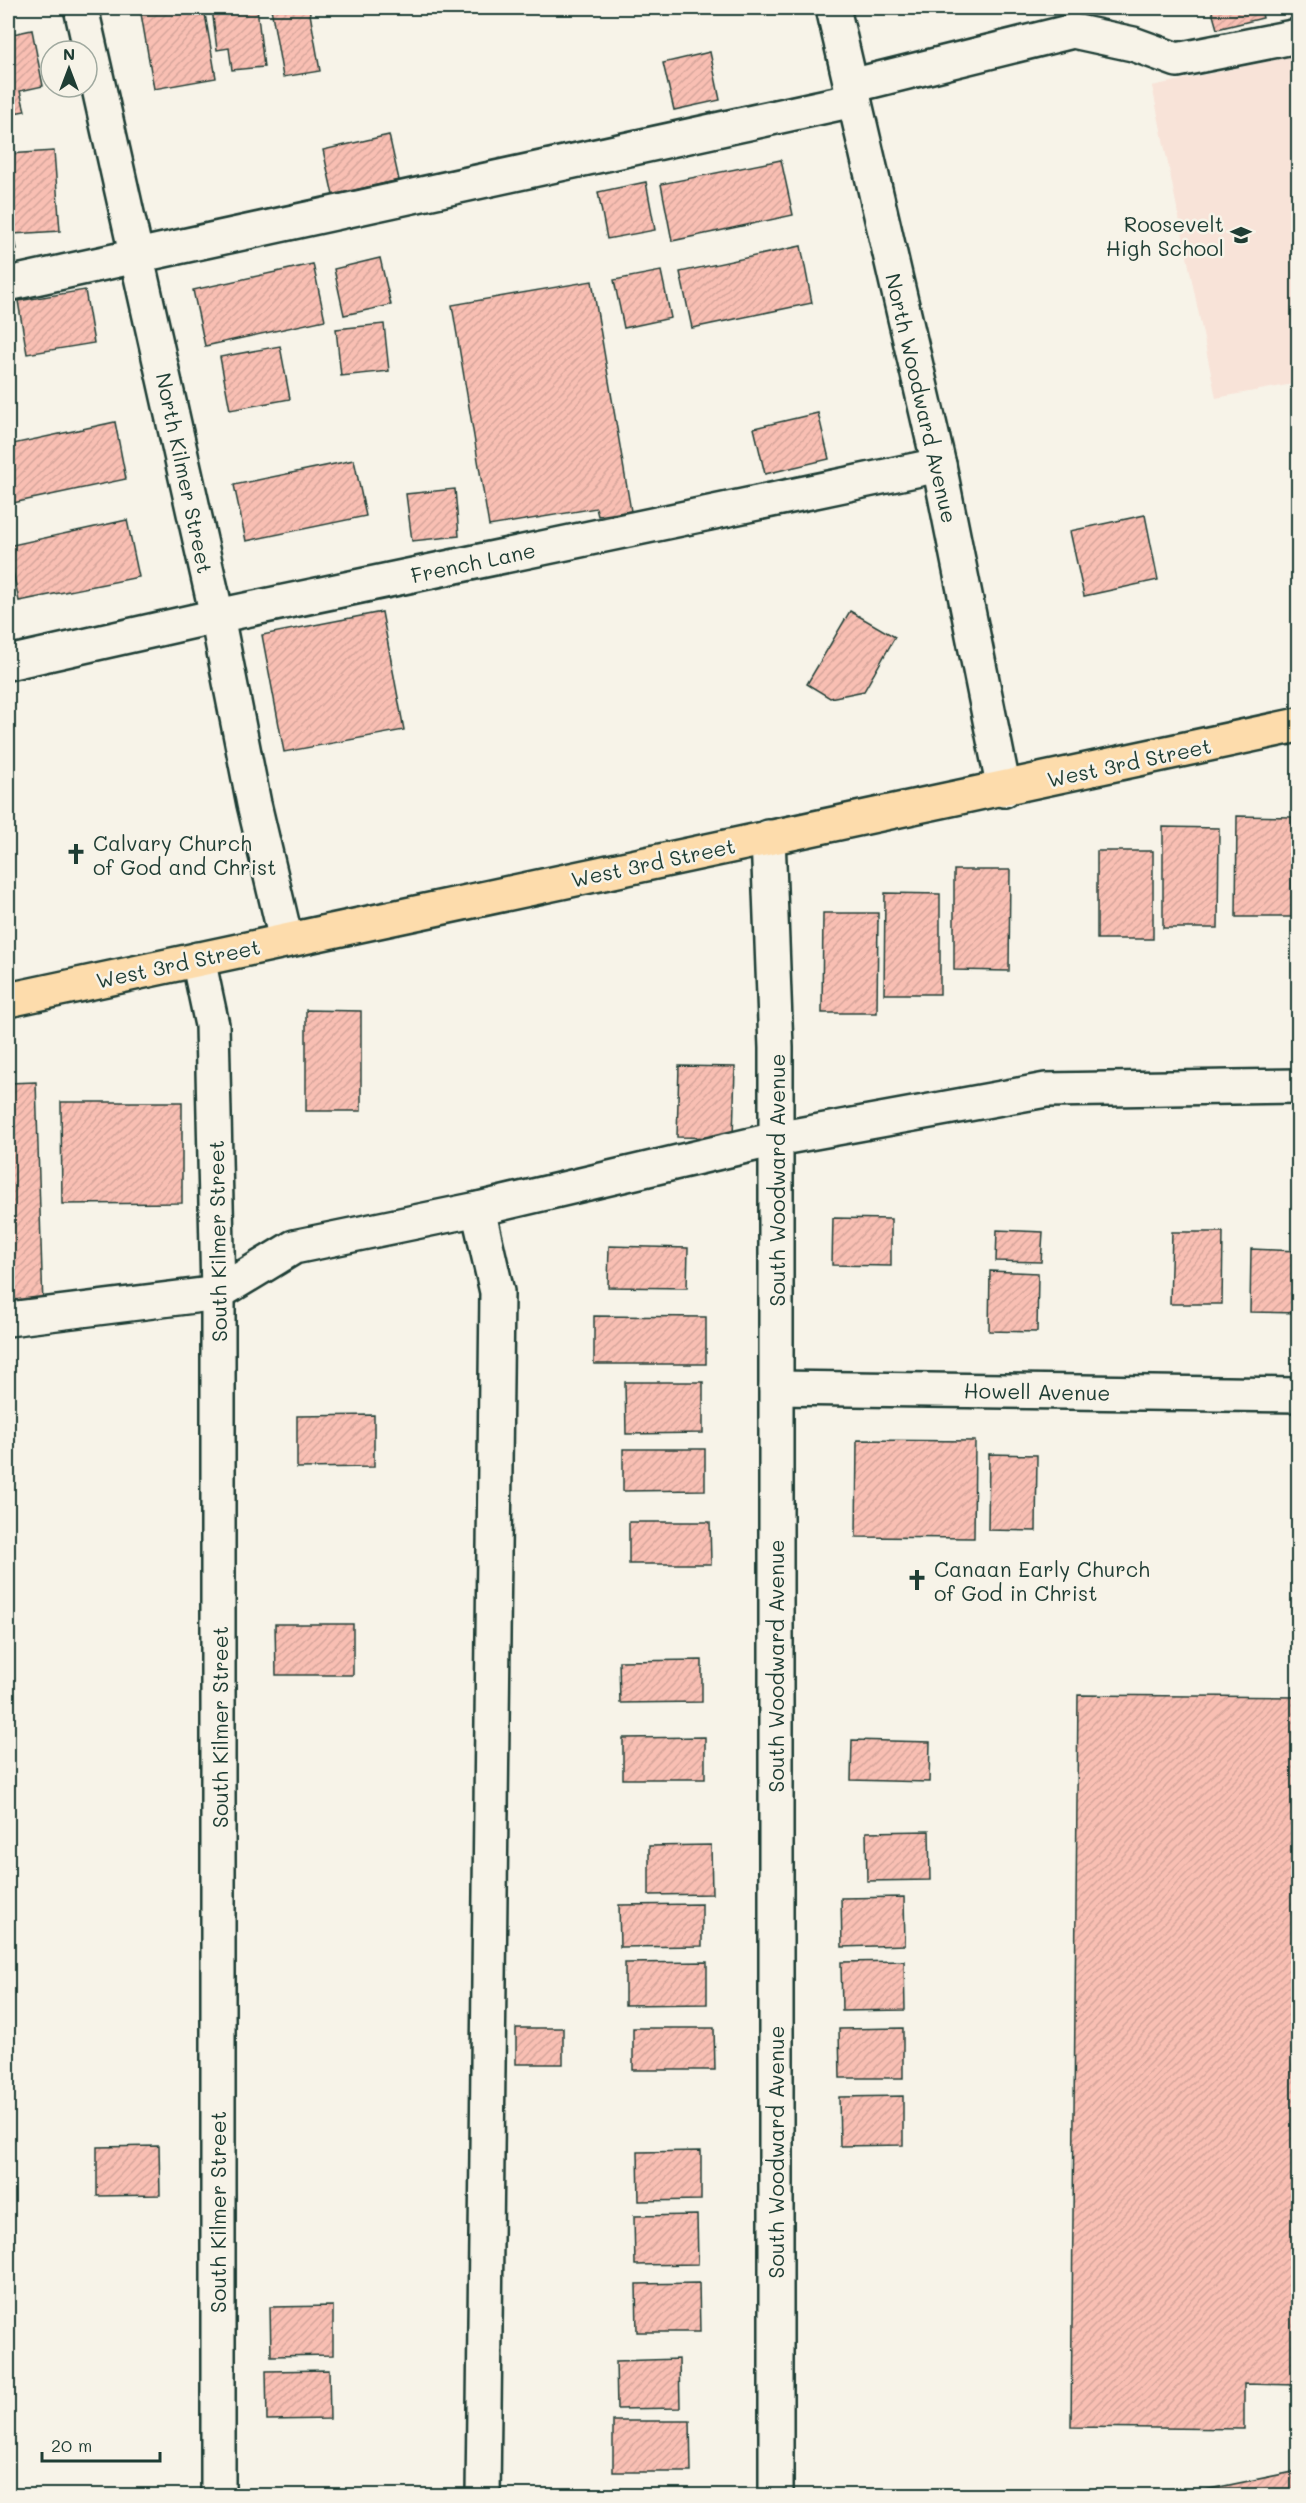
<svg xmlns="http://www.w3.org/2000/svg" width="1306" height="2503" font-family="Mali,sans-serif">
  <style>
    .built { fill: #f8e3d8 }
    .building { fill: url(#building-hatch); stroke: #1f3d34; stroke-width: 1.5 }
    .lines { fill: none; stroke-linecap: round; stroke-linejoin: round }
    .minor-casing { stroke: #1f3d34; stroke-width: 38 }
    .major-casing { stroke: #1f3d34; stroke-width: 38 }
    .minor { stroke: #f7f3e8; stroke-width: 33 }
    .major { stroke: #fddcac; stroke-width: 33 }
    .labels { text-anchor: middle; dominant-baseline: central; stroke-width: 5; stroke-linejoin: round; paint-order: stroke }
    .poi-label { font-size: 21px; fill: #1f3d34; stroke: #f7f3e8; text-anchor: start }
    .street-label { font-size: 21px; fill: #1f3d34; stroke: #f7f3e8 }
  </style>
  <defs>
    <pattern id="building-hatch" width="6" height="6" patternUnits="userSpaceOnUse" patternTransform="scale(1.5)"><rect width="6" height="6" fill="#f9bfb3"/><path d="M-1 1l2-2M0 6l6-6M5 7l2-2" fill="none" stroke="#d5a59b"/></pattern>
  </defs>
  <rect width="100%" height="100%" fill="#f7f3e8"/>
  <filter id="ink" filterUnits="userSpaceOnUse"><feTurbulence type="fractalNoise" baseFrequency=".0167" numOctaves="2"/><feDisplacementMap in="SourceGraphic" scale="12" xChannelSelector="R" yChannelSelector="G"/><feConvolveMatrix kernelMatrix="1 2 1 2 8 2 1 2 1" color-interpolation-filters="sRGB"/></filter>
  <g filter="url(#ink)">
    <!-- built -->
    <polygon class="built" points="1298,55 1298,383 1216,398 1152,86"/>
    <!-- building -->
    <g class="building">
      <polygon points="140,8 204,8 216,78 154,89"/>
      <polygon points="212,8 257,8 264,67 232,70 229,48 217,50"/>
      <polygon points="271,8 309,8 320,71 283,77"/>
      <polygon points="1211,8 1261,8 1263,18 1217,29"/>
      <polygon points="32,30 43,86 20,91 25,111 8,114 8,35"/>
      <polygon points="710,52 720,100 674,110 663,63"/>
      <polygon points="389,135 399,180 333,195 323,150"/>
      <polygon points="54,151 60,231 13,234 8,154"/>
      <polygon points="781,160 793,215 672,241 661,184"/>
      <polygon points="646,182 655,230 607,239 598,192"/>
      <polygon points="8,210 17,249 8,251"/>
      <polygon points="801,246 812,303 692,328 680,272"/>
      <polygon points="380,258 391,305 344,315 334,269"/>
      <polygon points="313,264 325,320 205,346 193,290"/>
      <polygon points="661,271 671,318 624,328 614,280"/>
      <polygon points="592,281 631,511 598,516 596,508 489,526 452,305"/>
      <polygon points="85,290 94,343 27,354 18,301"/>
      <polygon points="384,324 389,371 341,376 336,329"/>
      <polygon points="280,346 290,399 230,410 220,357"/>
      <polygon points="818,413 829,459 765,474 754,428"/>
      <polygon points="115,422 126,479 8,504 8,445"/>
      <polygon points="354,460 366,516 246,541 234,485"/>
      <polygon points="455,489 459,536 412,541 406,494"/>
      <polygon points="1145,515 1158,580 1084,596 1070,531"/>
      <polygon points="127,520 139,577 19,601 8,546"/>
      <polygon points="850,611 895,637 864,691 830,698 807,684"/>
      <polygon points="382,612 404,730 284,752 262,635"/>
      <polygon points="1237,816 1292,817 1292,917 1236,917"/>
      <polygon points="1163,827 1219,828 1218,928 1163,928"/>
      <rect x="1097" y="851" width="56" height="88"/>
      <polygon points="954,870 1010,870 1009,971 954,970"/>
      <polygon points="885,893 940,894 940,994 884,994"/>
      <polygon points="823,913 878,913 877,1013 822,1013"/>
      <polygon points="306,1010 361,1011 361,1111 306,1111"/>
      <polygon points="679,1066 735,1067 733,1138 677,1137"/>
      <polygon points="36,1082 43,1307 8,1309 8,1083"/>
      <polygon points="61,1102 182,1102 182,1203 62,1204"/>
      <polygon points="833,1218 891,1219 891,1266 832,1265"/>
      <polygon points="997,1230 1043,1232 1041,1262 996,1261"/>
      <polygon points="1172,1232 1223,1232 1222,1304 1170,1304"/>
      <polygon points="609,1246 688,1248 687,1288 608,1287"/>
      <polygon points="1251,1249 1298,1251 1298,1313 1250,1312"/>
      <polygon points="990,1271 1038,1273 1037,1332 989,1331"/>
      <polygon points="594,1316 706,1317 706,1364 594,1364"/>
      <polygon points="625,1382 703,1382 703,1433 626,1434"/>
      <polygon points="374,1415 374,1467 297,1468 297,1416"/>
      <polygon points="857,1440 975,1441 974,1538 856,1537"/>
      <polygon points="623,1449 705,1449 705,1490 623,1491"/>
      <polygon points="989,1454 1037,1455 1036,1531 988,1530"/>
      <polygon points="629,1522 710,1522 711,1564 629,1564"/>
      <polygon points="275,1624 353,1624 353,1675 276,1675"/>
      <polygon points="702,1660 702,1702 620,1703 619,1661"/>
      <polygon points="1078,1695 1298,1697 1298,2385 1244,2384 1244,2429 1071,2427"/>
      <polygon points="705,1737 705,1779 623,1779 623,1738"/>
      <polygon points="852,1740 930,1742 929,1782 851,1780"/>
      <polygon points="929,1831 930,1880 867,1881 866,1832"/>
      <polygon points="711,1845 712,1894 649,1895 649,1846"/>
      <polygon points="904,1897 905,1945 842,1947 841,1898"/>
      <polygon points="702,1904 702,1946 620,1947 619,1905"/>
      <polygon points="904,1961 905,2010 842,2011 841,1962"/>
      <polygon points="707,1962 707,2004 625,2005 625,1963"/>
      <rect x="516" y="2028" width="47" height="36"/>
      <polygon points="633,2028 714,2028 715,2070 633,2070"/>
      <polygon points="903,2028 903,2078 840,2078 839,2029"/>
      <polygon points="903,2096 903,2145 840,2146 839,2097"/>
      <polygon points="159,2146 160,2195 97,2196 97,2147"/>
      <polygon points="701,2151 701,2200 639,2201 638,2152"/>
      <polygon points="697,2215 698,2264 635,2265 634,2216"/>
      <polygon points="699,2283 700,2332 637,2332 636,2284"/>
      <polygon points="333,2306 333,2355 271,2356 270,2307"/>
      <polygon points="679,2359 680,2408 617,2409 616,2361"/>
      <polygon points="329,2370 330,2419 267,2420 266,2371"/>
      <polygon points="613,2421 690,2421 691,2472 613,2472"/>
      <polygon points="1298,2471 1298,2496 1175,2496"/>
    </g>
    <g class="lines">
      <defs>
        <g id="minor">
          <polyline points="81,8 217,616 254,804 286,940"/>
          <polyline points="833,8 939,465 1004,790"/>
          <polyline points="851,86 1073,31 1133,44 1177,60 1298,36"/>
          <polyline points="8,284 854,100"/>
          <polyline points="8,663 217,616 939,465"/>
          <polyline points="768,837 776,1048 776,2496"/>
          <polyline points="198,959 212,1025 218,1293 218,2496"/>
          <polyline points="478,1209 497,1292 483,2496"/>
          <polyline points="8,1319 218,1293 294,1247 478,1209 776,1139 1046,1090 1298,1086"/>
          <polyline points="776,1388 1298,1395"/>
        </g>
        <polyline id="major" points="8,1000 1298,725"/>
      </defs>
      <!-- minor casing -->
      <use href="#minor" class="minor-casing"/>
      <!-- major casing -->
      <use href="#major" class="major-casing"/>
      <!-- minor -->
      <use href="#minor" class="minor"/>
      <!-- major -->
      <use href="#major" class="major"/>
    </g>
  </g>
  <!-- icons -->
  <defs>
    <symbol id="school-bare" viewBox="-9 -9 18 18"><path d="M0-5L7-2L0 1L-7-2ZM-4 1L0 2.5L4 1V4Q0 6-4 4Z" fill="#1f3d34" stroke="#f7f3e8" stroke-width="2.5" paint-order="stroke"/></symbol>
    <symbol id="church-bare" viewBox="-9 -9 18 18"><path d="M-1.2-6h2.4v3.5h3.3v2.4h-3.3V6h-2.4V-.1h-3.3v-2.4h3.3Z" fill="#1f3d34" stroke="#f7f3e8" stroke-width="2.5" paint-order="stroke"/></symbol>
  </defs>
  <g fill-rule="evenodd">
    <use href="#school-bare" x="1226" y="220" width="30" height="30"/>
    <use href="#church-bare" x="61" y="839" width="30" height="30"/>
    <use href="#church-bare" x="902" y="1565" width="30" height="30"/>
  </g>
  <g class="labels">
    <!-- poi labels -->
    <g class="poi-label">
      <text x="1224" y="223" text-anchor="end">Roosevelt<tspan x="1224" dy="24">High School</tspan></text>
      <text x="93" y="842">Calvary Church<tspan x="93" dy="24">of God and Christ</tspan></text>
      <text x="934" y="1568">Canaan Early Church<tspan x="934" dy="24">of God in Christ</tspan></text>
    </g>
    <!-- street labels -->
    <g class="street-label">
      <text transform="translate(922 398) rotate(77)">North Woodward Avenue</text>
      <text transform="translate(185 473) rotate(78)">North Kilmer Street</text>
      <text transform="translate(473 562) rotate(-12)">French Lane</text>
      <text transform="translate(1129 762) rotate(-12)">West 3rd Street</text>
      <text transform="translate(653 862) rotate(-12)">West 3rd Street</text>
      <text transform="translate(178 963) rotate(-12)">West 3rd Street</text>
      <text transform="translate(776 1180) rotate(-90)">South Woodward Avenue</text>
      <text transform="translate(217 1241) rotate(-91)">South Kilmer Street</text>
      <text transform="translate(1037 1391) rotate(1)">Howell Avenue</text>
      <text transform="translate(775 1666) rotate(-90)">South Woodward Avenue</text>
      <text transform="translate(219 1727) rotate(-90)">South Kilmer Street</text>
      <text transform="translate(775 2152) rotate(-90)">South Woodward Avenue</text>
      <text transform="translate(217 2212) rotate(-90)">South Kilmer Street</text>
    </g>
  </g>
  <!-- margin -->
  <rect width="1306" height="2503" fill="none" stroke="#f7f3e8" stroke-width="30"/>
  <rect x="15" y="15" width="1276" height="2473" fill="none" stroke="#1f3d34" stroke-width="2" filter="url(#ink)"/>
  <!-- north arrow -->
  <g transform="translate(69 69)"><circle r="28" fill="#f7f3e8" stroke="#a1aaa0" stroke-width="1.5"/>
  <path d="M0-4.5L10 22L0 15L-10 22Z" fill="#1f3d34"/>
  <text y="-9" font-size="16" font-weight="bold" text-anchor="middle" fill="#1f3d34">N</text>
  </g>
  <!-- scale -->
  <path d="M42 2452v9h118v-9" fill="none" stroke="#1f3d34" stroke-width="3"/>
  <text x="51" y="2452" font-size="18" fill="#1f3d34" stroke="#f7f3e8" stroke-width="4.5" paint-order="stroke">20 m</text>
</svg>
